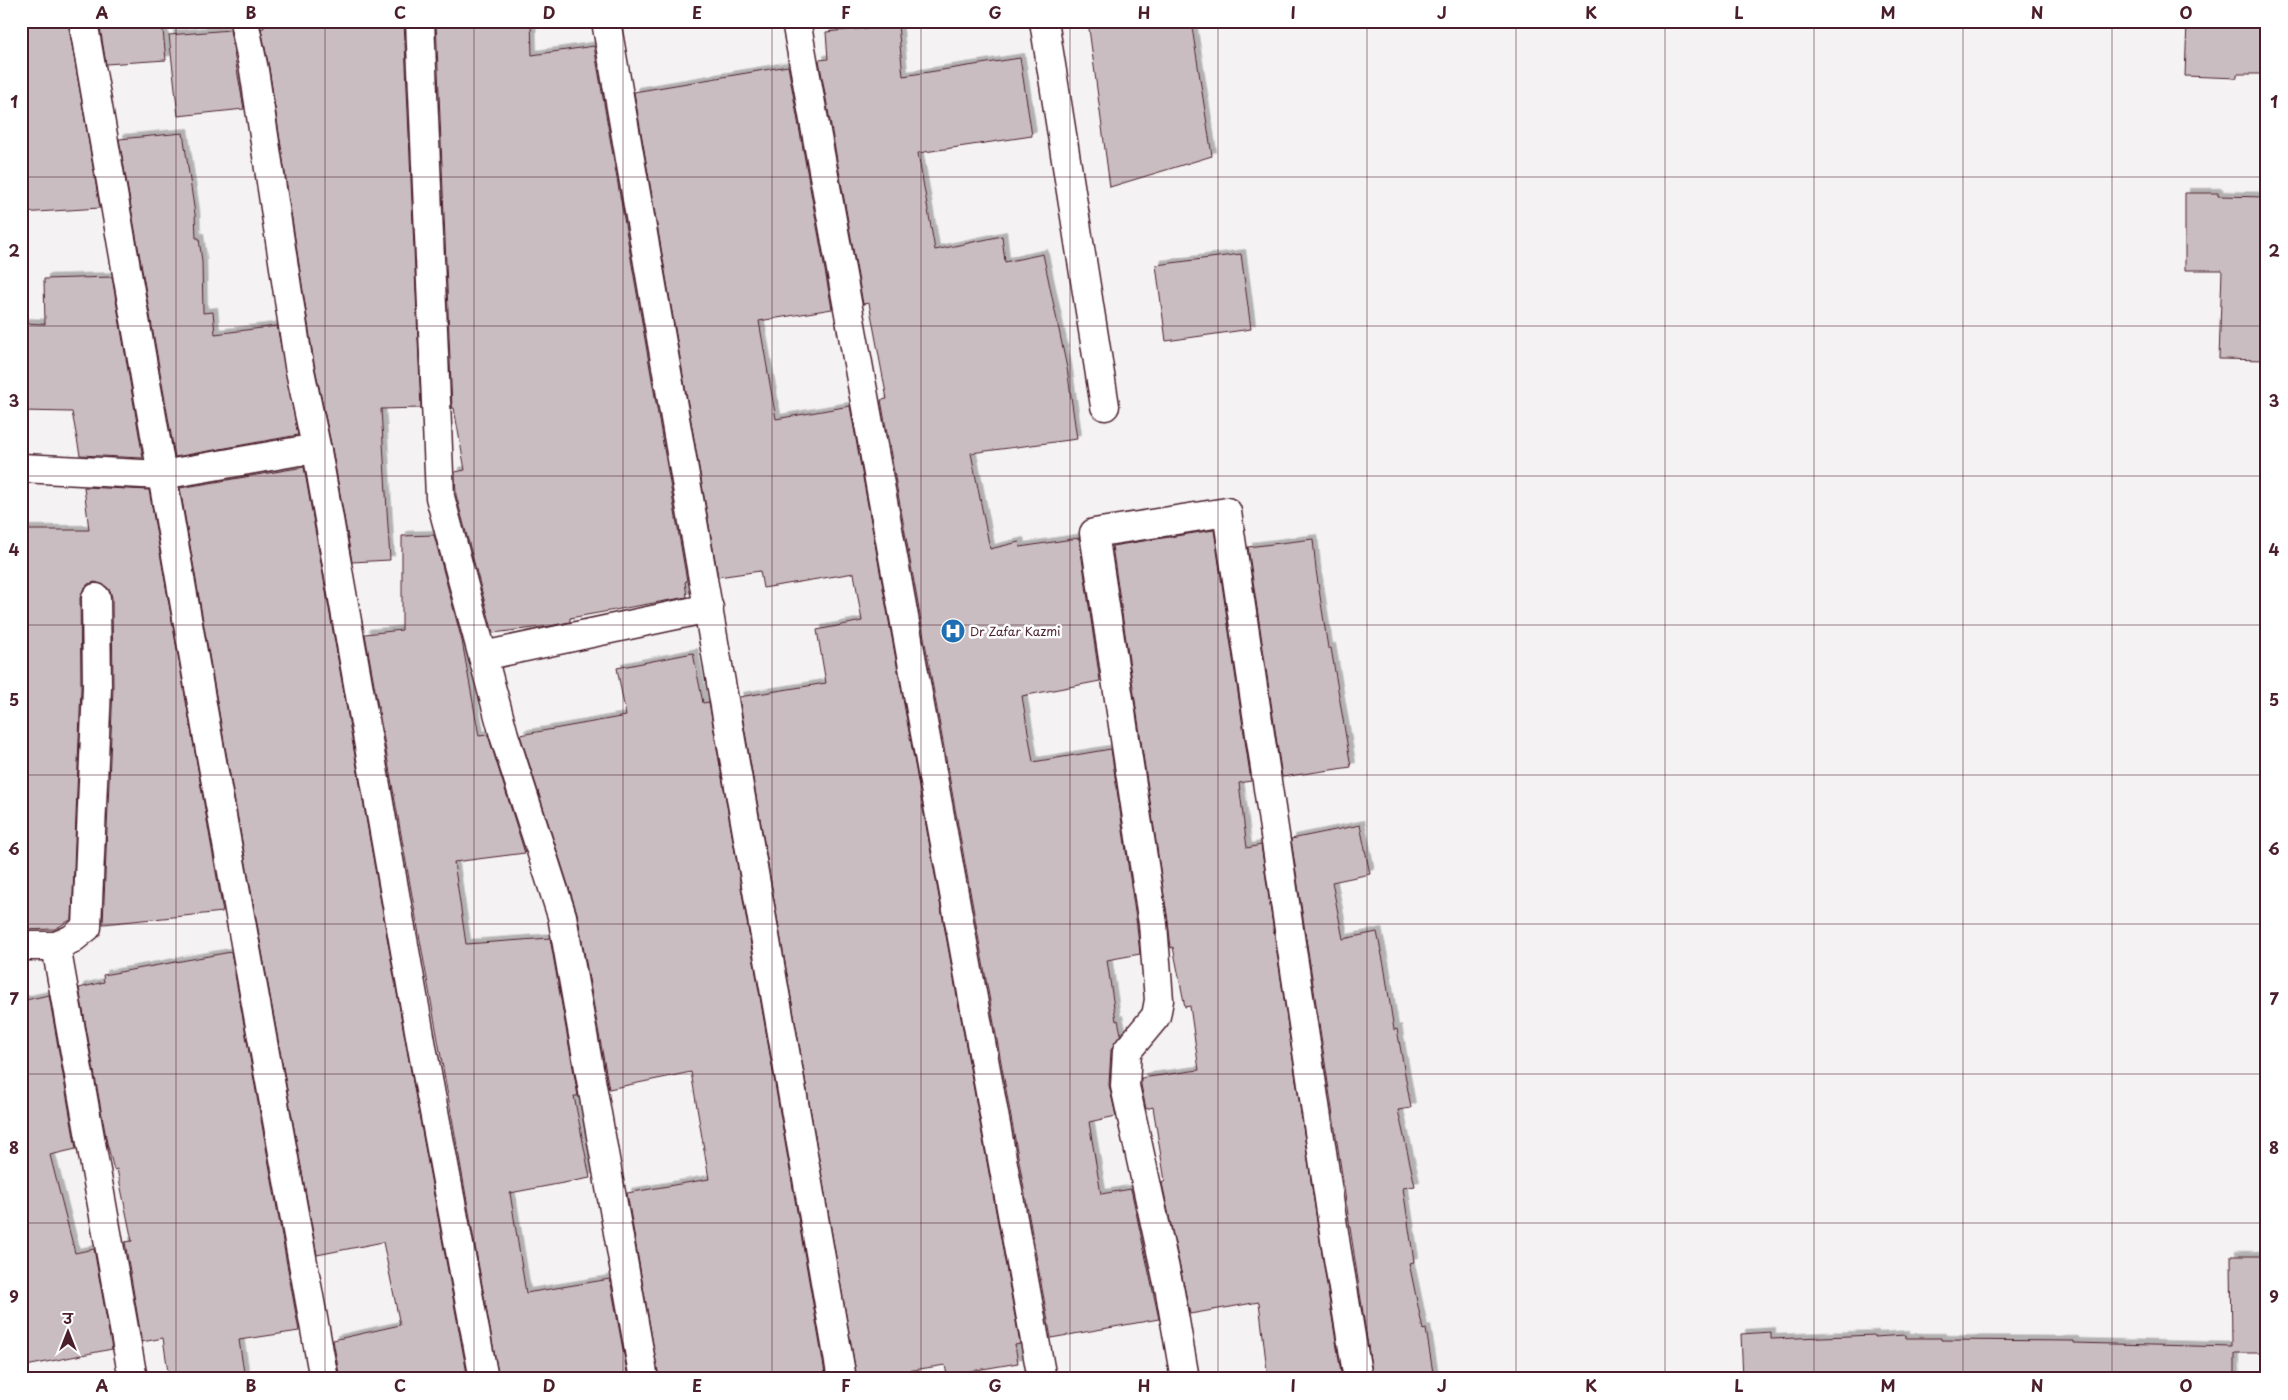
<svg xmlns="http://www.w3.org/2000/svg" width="2288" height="1400" font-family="'Playpen Sans','Playpen Sans Deva',sans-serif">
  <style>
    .building { fill: #cabdc1; stroke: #4a1f2b; filter: url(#shadow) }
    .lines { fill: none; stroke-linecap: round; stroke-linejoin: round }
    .minor-casing { stroke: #4a1f2b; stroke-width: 31 }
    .minor { stroke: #fff; stroke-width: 28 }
    .grid { fill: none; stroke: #4a1f2b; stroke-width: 1; stroke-opacity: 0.55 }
    .labels { text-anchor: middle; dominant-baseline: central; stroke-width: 5; stroke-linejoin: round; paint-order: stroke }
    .poi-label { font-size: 12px; fill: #4a1f2b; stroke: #fff; text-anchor: start }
    .neatline { fill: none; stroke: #4a1f2b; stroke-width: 2 }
    .grid-label { font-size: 16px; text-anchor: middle; font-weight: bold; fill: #4a1f2b }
  </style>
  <defs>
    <filter id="shadow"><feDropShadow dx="4.5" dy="-4.5" stdDeviation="0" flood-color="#0004"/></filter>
  </defs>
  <rect width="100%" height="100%" fill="#f4f2f2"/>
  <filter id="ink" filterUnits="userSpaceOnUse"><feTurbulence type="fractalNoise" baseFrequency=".02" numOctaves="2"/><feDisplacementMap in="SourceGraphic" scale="10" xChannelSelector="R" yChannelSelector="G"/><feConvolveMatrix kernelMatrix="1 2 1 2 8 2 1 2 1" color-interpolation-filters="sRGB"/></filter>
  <g filter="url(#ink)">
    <!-- building -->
    <g class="building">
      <polygon points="21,21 68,21 100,208 21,213 21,181 25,181 21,127"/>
      <polygon points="99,21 162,21 166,60 106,64"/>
      <polygon points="284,21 404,21 421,408 381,409 390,560 352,562 332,448 314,363 269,68 261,28 264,28 264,22"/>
      <polygon points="436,21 531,21 532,55 594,46 687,581 685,582 687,597 570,618 570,622 550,626 493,633 456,495 455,472 465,470 454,408 452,408"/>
      <polygon points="1088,21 1191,21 1212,156 1110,187"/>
      <polygon points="2187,21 2267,21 2267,74 2237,74 2237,78 2185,76"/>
      <polygon points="898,25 903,76 1020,58 1032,136 918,153 935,250 1002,236 1005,262 1043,254 1067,368 1077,439 971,453 990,549 1019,542 1020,547 1079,538 1100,681 1022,696 1033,762 1111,749 1137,926 1140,954 1107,960 1116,1021 1118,1020 1121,1034 1111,1050 1109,1085 1116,1116 1089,1122 1101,1194 1131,1189 1159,1319 1051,1338 881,400 887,399 869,303 863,304 819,60 828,59 826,32"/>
      <polygon points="230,30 244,109 178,116 169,35"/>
      <polygon points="788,66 832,309 759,321 776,419 850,406 1020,1344 1015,1345 1018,1363 947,1375 945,1365 857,1379 739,697 826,683 817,630 862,621 854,573 763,588 760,571 718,577 634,92"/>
      <polygon points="183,133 195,214 196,238 199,238 202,262 203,313 213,312 215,334 277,326 298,435 175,457 119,139"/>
      <polygon points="2185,193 2218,193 2218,196 2267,197 2267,360 2219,359 2222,270 2185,270"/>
      <polygon points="1241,254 1251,329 1166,341 1156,265"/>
      <polygon points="112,277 143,458 80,455 72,412 21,411 21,323 45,324 44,279"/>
      <polygon points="304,467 407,1050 468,1379 340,1379 333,1340 400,1325 383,1242 317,1255 225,747 180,488"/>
      <polygon points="84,487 149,490 223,912 103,924 113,688 112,598 110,590 104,585 95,582 88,584 83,590 80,598 81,687 72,919 55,929 21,930 21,530 89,530"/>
      <polygon points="1214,530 1251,781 1239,783 1247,848 1261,845 1321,1248 1342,1379 1268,1379 1259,1302 1190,1314 1162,1183 1165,1181 1153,1107 1146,1109 1141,1085 1141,1078 1199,1070 1190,1006 1185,1007 1173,947 1171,948 1168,922 1112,546"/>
      <polygon points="434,535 462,641 479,736 488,735 525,853 454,862 466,944 550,938 578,1096 574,1096 590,1178 510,1193 526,1293 610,1279 628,1377 618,1379 499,1379 365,634 402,630 402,536"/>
      <polygon points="1313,539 1316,570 1328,648 1331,648 1351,767 1282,777 1248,547"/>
      <polygon points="693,653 703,703 709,702 826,1379 659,1379 627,1193 709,1179 691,1072 609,1089 577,913 520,735 626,716 617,668"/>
      <polygon points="1360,825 1370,874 1332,882 1343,939 1377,932 1384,965 1394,1030 1397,1029 1411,1108 1398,1110 1415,1186 1403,1188 1414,1262 1409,1263 1423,1330 1426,1329 1434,1379 1373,1379 1291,839"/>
      <polygon points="231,952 299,1331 239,1340 245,1379 169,1379 163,1338 142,1342 125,1242 132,1241 117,1169 114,1170 107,1143 79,988 104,982 103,975"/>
      <polygon points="49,995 76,1149 50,1155 75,1253 94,1249 112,1349 21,1367 21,1001"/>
      <polygon points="2231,1256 2267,1256 2267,1353 2235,1353 2235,1379 1743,1379 1741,1334 1771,1332 1771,1339 1874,1335 1874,1337 1905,1335 1905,1338 1941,1338 1941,1340 2074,1341 2074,1343 2232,1347"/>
    </g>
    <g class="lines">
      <defs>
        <g id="minor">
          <polyline points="83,21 210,750 324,1379"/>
          <polyline points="244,21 254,70 299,366 317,451 422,1047 484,1379"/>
          <polyline points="420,21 440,497 504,735 562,916 644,1379"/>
          <polyline points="606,21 842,1379"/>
          <polyline points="796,21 1042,1379"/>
          <polyline points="1044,21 1105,406"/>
          <polyline points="21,468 162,475 299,451 317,451"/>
          <polyline points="483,656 709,608"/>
          <polyline points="21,946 56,946 133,1379"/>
          <polyline points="56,946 72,939 87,927 97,687 96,598"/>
          <polyline points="1185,1379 1170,1292 1125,1086 1127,1051 1156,1016 1159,1000 1153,924 1094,533 1227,512 1336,1246 1358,1379"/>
        </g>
      </defs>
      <!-- minor casing -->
      <use href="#minor" class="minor-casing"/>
      <!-- minor -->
      <use href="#minor" class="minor"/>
    </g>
  </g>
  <!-- grid -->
  <path class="grid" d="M176,21V1379M325,21V1379M474,21V1379M623,21V1379M772,21V1379M921,21V1379M1070,21V1379M1218,21V1379M1367,21V1379M1516,21V1379M1665,21V1379M1814,21V1379M1963,21V1379M2112,21V1379M21,177H2267M21,326H2267M21,476H2267M21,625H2267M21,775H2267M21,924H2267M21,1074H2267M21,1223H2267"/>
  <!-- icons -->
  <defs>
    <symbol id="hospital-disc" viewBox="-11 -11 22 22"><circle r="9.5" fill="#1f6fb2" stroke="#fff"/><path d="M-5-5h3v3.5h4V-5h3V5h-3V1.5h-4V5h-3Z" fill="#fff"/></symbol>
  </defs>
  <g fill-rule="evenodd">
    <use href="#hospital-disc" x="939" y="617" width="28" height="28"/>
  </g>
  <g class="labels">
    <!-- poi labels -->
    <g class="poi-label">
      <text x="970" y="631">Dr Zafar Kazmi</text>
    </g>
  </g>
  <!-- margin -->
  <rect width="2288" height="1400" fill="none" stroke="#fff" stroke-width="55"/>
  <!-- north arrow -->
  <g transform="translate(68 1332)" stroke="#ffffff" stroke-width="4" paint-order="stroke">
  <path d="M0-4L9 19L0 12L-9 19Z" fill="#4a1f2b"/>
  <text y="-8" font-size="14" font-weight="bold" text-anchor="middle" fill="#4a1f2b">उ</text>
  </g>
  <rect x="28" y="28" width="2232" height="1344" class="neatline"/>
  <g class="grid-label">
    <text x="102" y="19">A</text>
    <text x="251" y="19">B</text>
    <text x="400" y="19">C</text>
    <text x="549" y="19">D</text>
    <text x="697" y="19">E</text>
    <text x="846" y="19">F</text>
    <text x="995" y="19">G</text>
    <text x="1144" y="19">H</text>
    <text x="1293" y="19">I</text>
    <text x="1442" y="19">J</text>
    <text x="1591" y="19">K</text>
    <text x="1739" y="19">L</text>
    <text x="1888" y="19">M</text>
    <text x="2037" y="19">N</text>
    <text x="2186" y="19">O</text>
    <text x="14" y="108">1</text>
    <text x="2274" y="108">1</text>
    <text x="14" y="257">2</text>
    <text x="2274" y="257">2</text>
    <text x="14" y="407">3</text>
    <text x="2274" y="407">3</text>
    <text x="14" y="556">4</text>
    <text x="2274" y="556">4</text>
    <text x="14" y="706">5</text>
    <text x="2274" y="706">5</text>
    <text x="14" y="855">6</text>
    <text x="2274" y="855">6</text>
    <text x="14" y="1005">7</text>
    <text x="2274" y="1005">7</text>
    <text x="14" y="1154">8</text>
    <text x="2274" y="1154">8</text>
    <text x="14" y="1303">9</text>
    <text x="2274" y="1303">9</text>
    <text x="102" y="1392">A</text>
    <text x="251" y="1392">B</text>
    <text x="400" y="1392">C</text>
    <text x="549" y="1392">D</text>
    <text x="697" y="1392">E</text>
    <text x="846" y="1392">F</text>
    <text x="995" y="1392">G</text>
    <text x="1144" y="1392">H</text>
    <text x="1293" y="1392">I</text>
    <text x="1442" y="1392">J</text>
    <text x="1591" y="1392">K</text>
    <text x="1739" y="1392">L</text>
    <text x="1888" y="1392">M</text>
    <text x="2037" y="1392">N</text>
    <text x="2186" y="1392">O</text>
  </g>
</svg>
